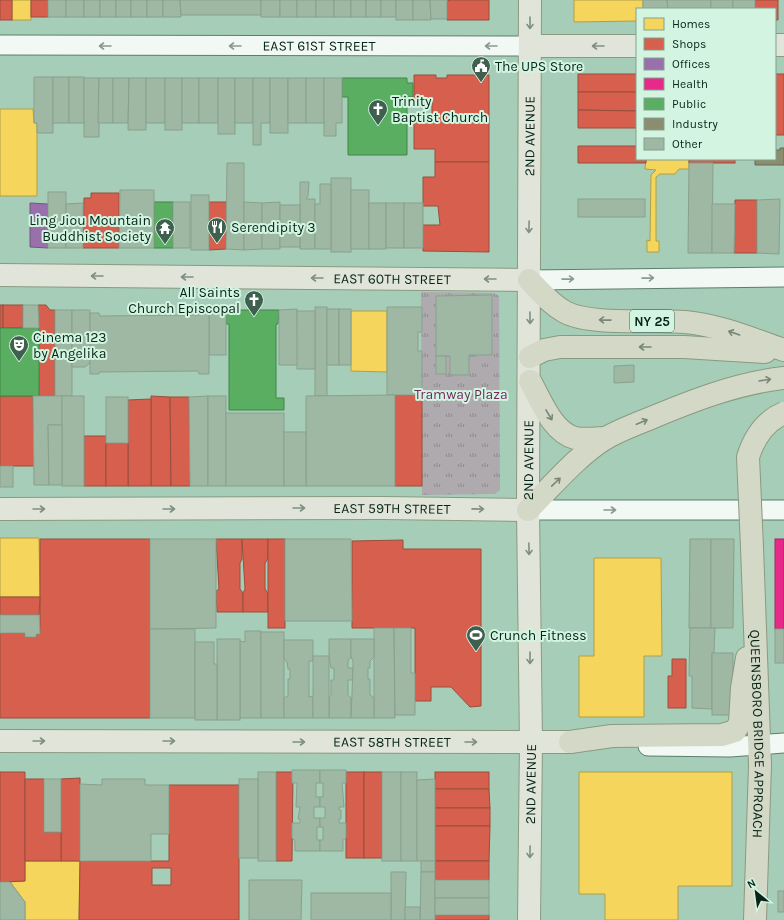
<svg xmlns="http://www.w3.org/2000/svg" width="784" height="920" font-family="Karla,sans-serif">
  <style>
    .park { fill: url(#park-tufts) }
    .homes { fill: #f6d55c; stroke: #aea047 }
    .shops { fill: #d6604d; stroke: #984e3d; fill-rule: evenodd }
    .offices { fill: #9970ab; stroke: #6d5a7f }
    .health { fill: #e7298a; stroke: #a42868 }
    .public { fill: #5aae61; stroke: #41854b }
    .industry { fill: #8c8c6e; stroke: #646d54 }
    .building { fill: #9eb8a3; stroke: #88a18e }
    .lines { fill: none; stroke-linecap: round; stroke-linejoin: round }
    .minor-casing { stroke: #5d7e6e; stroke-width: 21 }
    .major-casing { stroke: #899a81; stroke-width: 24 }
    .highway-casing { stroke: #899a81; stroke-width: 24 }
    .minor { stroke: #f2f8f4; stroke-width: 19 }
    .major { stroke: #e1e5d9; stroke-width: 22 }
    .highway { stroke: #d4d8c7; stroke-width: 22 }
    .highway-bridge-casing { stroke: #899a81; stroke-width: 24; stroke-linecap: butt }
    .highway-bridge { stroke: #d4d8c7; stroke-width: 22 }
    .oneway { stroke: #7f8f82 }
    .oneway2 { stroke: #889991 }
    .oneway3 { stroke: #788778 }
    .labels { text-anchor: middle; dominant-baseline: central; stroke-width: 4; stroke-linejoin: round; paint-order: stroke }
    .shield { fill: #d2f4e1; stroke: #446354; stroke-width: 1 }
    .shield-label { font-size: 13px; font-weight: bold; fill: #072517 }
    .street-label { font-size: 14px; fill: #072517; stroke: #d2f4e1 }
    .poi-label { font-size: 14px; fill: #072517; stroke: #d2f4e1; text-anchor: start }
    .park-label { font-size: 14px; fill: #732b5f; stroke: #d2f4e1 }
  </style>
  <defs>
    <pattern id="park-tufts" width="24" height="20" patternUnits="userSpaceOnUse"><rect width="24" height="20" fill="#aeaaae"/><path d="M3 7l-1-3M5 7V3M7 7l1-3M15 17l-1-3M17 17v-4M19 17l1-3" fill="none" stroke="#8c8a8d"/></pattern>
  </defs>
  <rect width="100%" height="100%" fill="#a6cdb7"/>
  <!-- park -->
  <polygon class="park" points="421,292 494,293 499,296 500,490 495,494 422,495"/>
  <!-- homes -->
  <g class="homes">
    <rect x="12" y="0" width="19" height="20"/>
    <polygon points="574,0 643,0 643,9 637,9 637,21 574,22"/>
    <polygon points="0,109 33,109 34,123 37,123 37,196 0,196"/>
    <polygon points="646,159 689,159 689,169 679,169 675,174 660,174 656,177 656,241 659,241 659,252 647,252 647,240 650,241 651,175 656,170 645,169"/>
    <polygon points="351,311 387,311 387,372 351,371"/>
    <polygon points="0,538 39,538 40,597 0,597"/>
    <polygon points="594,558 661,558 662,656 644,656 644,717 579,717 579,656 594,656"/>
    <polygon points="579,772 732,772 732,886 678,886 678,920 605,920 605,894 579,894"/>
    <polygon points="25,861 80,861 79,920 25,920 25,902 10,882 25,881"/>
  </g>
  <!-- shops -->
  <g class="shops">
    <rect x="0" y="0" width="12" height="20"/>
    <rect x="31" y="0" width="17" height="17"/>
    <polygon points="450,0 489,0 489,20 447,20 447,1"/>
    <polygon points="755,0 778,0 778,20 775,20 775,9 755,9"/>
    <rect x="578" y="74" width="59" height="18"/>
    <rect x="775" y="74" width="9" height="61"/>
    <polygon points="414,75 436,75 436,78 447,78 447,75 489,75 489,162 435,162 435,149 414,149 414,121 432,121 432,102 414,102"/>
    <polygon points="578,92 637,92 637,111 578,110"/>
    <polygon points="578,110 637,111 637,128 578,128"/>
    <polygon points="578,146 637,146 637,159 646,159 646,163 578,163"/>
    <rect x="689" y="159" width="46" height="4"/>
    <polygon points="435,162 489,162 489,252 423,251 423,225 440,225 438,206 423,206 423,177 435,177"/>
    <polygon points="91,193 119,193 119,248 83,248 84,198 91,198"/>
    <polygon points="735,200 757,200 757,253 734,253"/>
    <polygon points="209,202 227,202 226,249 209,250"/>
    <rect x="0" y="305" width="3" height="23"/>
    <rect x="3" y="305" width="20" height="23"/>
    <polygon points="38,305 46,305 50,310 55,310 55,396 39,396"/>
    <rect x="395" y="395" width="27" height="91"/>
    <polygon points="0,396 33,396 34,466 0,466"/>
    <polygon points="151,396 170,397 171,486 151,486"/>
    <polygon points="170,397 189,397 190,486 171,486"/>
    <polygon points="151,399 151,486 128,486 128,400"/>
    <rect x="84" y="436" width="22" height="50"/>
    <rect x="106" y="443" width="22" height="43"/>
    <polygon points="40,539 150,539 150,718 0,718 0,633 25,633 25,637 36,637 36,634 40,634"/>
    <polygon points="216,539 242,539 242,559 240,563 240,589 243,593 243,612 217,612 216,591 219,589"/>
    <polygon points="242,539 268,539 268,559 265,563 265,589 268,593 268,612 243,612 243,593 245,589"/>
    <rect x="268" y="539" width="17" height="89"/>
    <polygon points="403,540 403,549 481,549 481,706 470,707 451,687 431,687 431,701 415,701 415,628 352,628 352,541"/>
    <polygon points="0,597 40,597 39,615 0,615"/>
    <polygon points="672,659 686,659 686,708 668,708 668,676 672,676"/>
    <polygon points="0,772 25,772 25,881 0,882"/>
    <polygon points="276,772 293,772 292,861 276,861"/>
    <rect x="346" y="772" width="18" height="86"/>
    <rect x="364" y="772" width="18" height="86"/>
    <rect x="435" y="772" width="54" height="17"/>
    <polygon points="80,778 80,861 61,861 61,779"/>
    <polygon points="25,779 44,779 44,832 61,832 61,861 25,861"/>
    <path d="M169,785H239V920H79L80,861H169ZM152,868H171V885H152Z"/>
    <polygon points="435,789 489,789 490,808 435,808"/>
    <rect x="435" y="808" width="55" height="18"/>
    <polygon points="435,826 490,826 489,861 435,861"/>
    <rect x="435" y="861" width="54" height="19"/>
    <rect x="435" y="915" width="54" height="5"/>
  </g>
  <!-- offices -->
  <polygon class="offices" points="30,203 48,204 48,248 30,247"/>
  <!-- health -->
  <rect class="health" x="775" y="539" width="9" height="90"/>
  <!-- public -->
  <g class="public">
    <polygon points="342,78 407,78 407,83 413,83 413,97 407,97 407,155 348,155 348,97 342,97"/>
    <rect x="154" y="202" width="19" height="46"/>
    <polygon points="226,310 279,310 278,324 276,324 276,398 284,398 284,410 229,410 229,324 226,324"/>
    <rect x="0" y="328" width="39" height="68"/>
  </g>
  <!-- industry -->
  <polygon class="industry" points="780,148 784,148 784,165 755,165 755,159 775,159 775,150 780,150"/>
  <!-- building -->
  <g class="building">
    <rect x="48" y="0" width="18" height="17"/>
    <rect x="66" y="0" width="18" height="17"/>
    <rect x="84" y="0" width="16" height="17"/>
    <rect x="100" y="0" width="16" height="17"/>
    <rect x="116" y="0" width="15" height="17"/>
    <rect x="131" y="0" width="16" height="17"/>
    <rect x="147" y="0" width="16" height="17"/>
    <polygon points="163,0 180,0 181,17 163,17"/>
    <polygon points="180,0 261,0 261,15 181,15"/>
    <rect x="261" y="0" width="19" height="17"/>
    <rect x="280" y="0" width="17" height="17"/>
    <rect x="297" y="0" width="19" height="17"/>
    <rect x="316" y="0" width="18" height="17"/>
    <rect x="334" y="0" width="17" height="17"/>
    <rect x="351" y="0" width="15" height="17"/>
    <rect x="366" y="0" width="15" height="17"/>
    <rect x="381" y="0" width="15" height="17"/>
    <rect x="396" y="0" width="17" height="20"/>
    <polygon points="413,0 430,0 431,20 413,20"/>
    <polygon points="430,0 447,0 447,19 431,19"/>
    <polygon points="643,0 667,0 668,9 643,9"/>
    <polygon points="667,0 711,0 711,9 668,9"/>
    <rect x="711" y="0" width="22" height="9"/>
    <rect x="733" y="0" width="22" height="9"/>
    <polygon points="34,77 53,77 53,133 37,133 37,123 34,123"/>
    <rect x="53" y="77" width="16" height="46"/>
    <rect x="69" y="77" width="15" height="46"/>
    <rect x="84" y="78" width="15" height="59"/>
    <polygon points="99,78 113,78 113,123 98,123"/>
    <polygon points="113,78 129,78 128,123 113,123"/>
    <polygon points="129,78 146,78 146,130 128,130"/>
    <rect x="146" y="78" width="19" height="45"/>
    <rect x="165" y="78" width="17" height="52"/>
    <rect x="182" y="78" width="17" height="45"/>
    <rect x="199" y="78" width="19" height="45"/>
    <rect x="218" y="78" width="17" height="56"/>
    <rect x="235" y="78" width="18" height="45"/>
    <polygon points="253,78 270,78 270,123 261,123 261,145 253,145"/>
    <rect x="270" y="78" width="18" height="55"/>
    <rect x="288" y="78" width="18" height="45"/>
    <rect x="306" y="78" width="18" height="45"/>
    <polygon points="324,78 342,78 342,123 336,123 336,136 324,136"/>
    <polygon points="227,163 244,163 244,250 226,249"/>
    <polygon points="689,163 713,163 712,253 688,253"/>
    <rect x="331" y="178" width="20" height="74"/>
    <polygon points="300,182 309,182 308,196 306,199 315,199 315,249 300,249"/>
    <polygon points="320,184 331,184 331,249 315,249 315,204 320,204"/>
    <polygon points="120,190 154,190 154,248 119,248"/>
    <rect x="351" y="190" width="18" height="59"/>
    <rect x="48" y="192" width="18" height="56"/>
    <rect x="191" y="195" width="18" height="55"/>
    <rect x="578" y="199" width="67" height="18"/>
    <polygon points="780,199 779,254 757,253 757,200"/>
    <rect x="173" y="202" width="17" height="46"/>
    <polygon points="244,202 262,203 262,249 244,250"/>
    <polygon points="280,202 280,249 262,249 262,203"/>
    <polygon points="83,203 83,248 66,248 66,204"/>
    <rect x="369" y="203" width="17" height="46"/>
    <rect x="386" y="203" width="18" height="45"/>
    <rect x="404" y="203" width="19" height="45"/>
    <polygon points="712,204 735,204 734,253 712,253"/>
    <rect x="280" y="205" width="20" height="42"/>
    <polygon points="492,295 492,355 469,355 469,375 450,375 450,356 436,356 436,296"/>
    <polygon points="23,305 38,305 39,328 23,328"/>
    <rect x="315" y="307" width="12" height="89"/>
    <polygon points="387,307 422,307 422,332 418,332 418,351 422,351 422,395 387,395"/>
    <polygon points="297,309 298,365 279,365 279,310"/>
    <rect x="327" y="309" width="12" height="56"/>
    <rect x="339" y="309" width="12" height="56"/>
    <rect x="55" y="310" width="17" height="86"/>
    <polygon points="72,310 90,310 90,363 85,367 72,367"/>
    <rect x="209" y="310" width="17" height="45"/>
    <rect x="297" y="311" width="18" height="58"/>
    <polygon points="90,313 99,313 100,316 199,315 199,313 209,313 209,374 199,374 198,371 99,372 99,374 90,374"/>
    <rect x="436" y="356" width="10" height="18"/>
    <polygon points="634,365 634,382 614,383 614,366"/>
    <polygon points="395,395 395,486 306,486 306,396"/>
    <polygon points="33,396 62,396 62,425 48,425 49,485 34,485"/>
    <rect x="62" y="396" width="22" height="90"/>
    <polygon points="208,396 208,486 190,486 189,397"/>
    <rect x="208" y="396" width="18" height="90"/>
    <rect x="106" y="397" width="22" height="46"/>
    <rect x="226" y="413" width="58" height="73"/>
    <polygon points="48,425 62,425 62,485 49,485"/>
    <rect x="284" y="432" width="22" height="54"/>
    <rect x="0" y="466" width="13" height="21"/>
    <polygon points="150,539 216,539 216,628 150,629"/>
    <polygon points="285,539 351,539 352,621 285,621"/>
    <polygon points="690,539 711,539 711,628 689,628"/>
    <polygon points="711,539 734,539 733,628 711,628"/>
    <polygon points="0,615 39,615 40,634 36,634 36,637 25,637 25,633 0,633"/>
    <polygon points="374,628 394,628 395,718 374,718"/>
    <polygon points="394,628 411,628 411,673 415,673 415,715 395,715"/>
    <polygon points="690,628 715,628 714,653 712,653 712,709 692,708 692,676 689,676"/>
    <rect x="150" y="629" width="45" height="89"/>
    <rect x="775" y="629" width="9" height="34"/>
    <polygon points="245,631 261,631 261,718 240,718 240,641 245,642"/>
    <rect x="261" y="632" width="23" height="86"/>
    <rect x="217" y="639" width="23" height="81"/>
    <polygon points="329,639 351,639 351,657 348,661 348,668 353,668 353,680 348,680 348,695 351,698 351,718 329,718 329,698 331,695 331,680 334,680 334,668 331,668 329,657"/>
    <polygon points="351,639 374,639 374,657 370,661 370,668 368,668 368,679 370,679 370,695 374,698 374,718 351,718 353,668 353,661 351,657"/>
    <polygon points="284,640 313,640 313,661 309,661 309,697 313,696 313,718 284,718 284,698 288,696 288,679 290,679 290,669 288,669 287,662 284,659"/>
    <polygon points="195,642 214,642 214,664 217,664 217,720 195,720"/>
    <rect x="712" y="653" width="21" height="62"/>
    <rect x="313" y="656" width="16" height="62"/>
    <polygon points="292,770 320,770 320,783 316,783 316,797 320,797 320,807 314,807 314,818 320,818 320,827 317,827 317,840 320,840 320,851 295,851 295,841 292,838 292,823 300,823 300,819 298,819 300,807 296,807 297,783 292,783"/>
    <polygon points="320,770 346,770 346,783 342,783 344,807 339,807 339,810 341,810 341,819 339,819 339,823 346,823 346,838 343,840 343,851 320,851 320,840 323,840 323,827 320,827 320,818 325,818 325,807 320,807 320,797 323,797 323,783 320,783"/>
    <rect x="258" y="772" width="18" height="89"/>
    <rect x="382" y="772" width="19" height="89"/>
    <rect x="401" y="772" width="16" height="89"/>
    <rect x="44" y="779" width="17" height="53"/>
    <polygon points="102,779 145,779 145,785 169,785 169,834 151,834 151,861 80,861 80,784 102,785"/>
    <rect x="239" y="779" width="19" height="79"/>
    <polygon points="435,779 435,861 417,861 417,780"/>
    <rect x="421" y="861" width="14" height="11"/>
    <polygon points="391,872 406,872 405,920 391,920"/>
    <polygon points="421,872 435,872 435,920 420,920"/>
    <polygon points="249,880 302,880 301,920 249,920"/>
    <rect x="435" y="880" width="54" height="18"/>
    <polygon points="0,882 10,882 25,902 25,920 0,920"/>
    <rect x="778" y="891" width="6" height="21"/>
    <rect x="311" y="893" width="80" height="27"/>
    <rect x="435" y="898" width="54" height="17"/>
    <rect x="405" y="907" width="15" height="13"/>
  </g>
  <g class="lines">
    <defs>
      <g id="minor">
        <path id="s1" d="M0,45L530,46"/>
        <polyline points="529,280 784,277"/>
        <polyline points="528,510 784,510"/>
        <polyline points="648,746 730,747 784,743"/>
      </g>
      <g id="major">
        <polyline points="775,45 784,45"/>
        <polyline points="530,46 637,46"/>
        <path id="s2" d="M0,275L529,280"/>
        <path id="s3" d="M0,509L383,508L528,510"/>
        <path id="s4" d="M0,741L570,742"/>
        <path id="s5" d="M529,920L531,742L528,510L530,0"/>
      </g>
      <g id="highway">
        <path d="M529,280C540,291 550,304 565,312C591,326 653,319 685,322C719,325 752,339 784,350"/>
        <polyline points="530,357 544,350 560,347 684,347 765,352"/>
        <path d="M530,381C541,400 552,432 575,438C585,440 596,438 606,438"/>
        <path d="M528,510C553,485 577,456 606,438C620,430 636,424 651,418C694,400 738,383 784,378"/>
        <path id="s6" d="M752,547L760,765L755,920"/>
        <polyline points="570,742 612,736 722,735 735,731 740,723 742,688 747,658"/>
      </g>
    </defs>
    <!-- minor casing -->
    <use href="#minor" class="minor-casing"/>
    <!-- major casing -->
    <use href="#major" class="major-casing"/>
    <!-- highway casing -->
    <use href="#highway" class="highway-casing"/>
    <!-- minor -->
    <use href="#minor" class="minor"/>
    <!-- major -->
    <use href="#major" class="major"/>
    <!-- highway -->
    <use href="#highway" class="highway"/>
    <defs>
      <path id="highway-bridge" d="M752,547L748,457C754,438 765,421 784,413"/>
    </defs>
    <!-- highway-bridge casing -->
    <use href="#highway-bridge" class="highway-bridge-casing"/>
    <!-- highway-bridge -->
    <use href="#highway-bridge" class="highway-bridge"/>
  </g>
  <!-- one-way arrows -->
  <defs><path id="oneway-shaft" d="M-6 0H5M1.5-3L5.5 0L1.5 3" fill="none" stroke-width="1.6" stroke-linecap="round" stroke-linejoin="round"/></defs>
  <g class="oneway">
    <use href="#oneway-shaft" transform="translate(530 23) rotate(90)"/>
    <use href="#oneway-shaft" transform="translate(598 46) rotate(180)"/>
    <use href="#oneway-shaft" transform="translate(529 227) rotate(91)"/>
    <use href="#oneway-shaft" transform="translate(97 276) rotate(-180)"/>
    <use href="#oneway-shaft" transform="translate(187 277) rotate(-180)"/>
    <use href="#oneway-shaft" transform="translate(317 278) rotate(-180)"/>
    <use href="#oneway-shaft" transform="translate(490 279) rotate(-180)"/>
    <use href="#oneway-shaft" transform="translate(530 318) rotate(89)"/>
    <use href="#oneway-shaft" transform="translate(299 508)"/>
    <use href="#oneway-shaft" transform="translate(39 509)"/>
    <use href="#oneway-shaft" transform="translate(169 509)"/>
    <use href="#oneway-shaft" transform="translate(478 509) rotate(1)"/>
    <use href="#oneway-shaft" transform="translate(529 549) rotate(89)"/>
    <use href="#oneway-shaft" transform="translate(530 658) rotate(90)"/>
    <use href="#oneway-shaft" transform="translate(39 741)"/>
    <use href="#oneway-shaft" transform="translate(169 741)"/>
    <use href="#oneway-shaft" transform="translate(299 742)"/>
    <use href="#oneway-shaft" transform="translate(471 742)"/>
    <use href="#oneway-shaft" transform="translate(530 852) rotate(91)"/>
  </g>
  <g class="oneway2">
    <use href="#oneway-shaft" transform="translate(105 46) rotate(-180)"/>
    <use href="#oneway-shaft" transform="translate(235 46) rotate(-180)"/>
    <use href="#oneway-shaft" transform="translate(491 46) rotate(-180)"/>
    <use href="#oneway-shaft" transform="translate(648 278) rotate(-1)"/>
    <use href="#oneway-shaft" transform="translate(568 279) rotate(-1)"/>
    <use href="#oneway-shaft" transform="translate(610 510)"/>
  </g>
  <g class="oneway3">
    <use href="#oneway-shaft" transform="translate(605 320) rotate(-179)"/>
    <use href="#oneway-shaft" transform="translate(734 333) rotate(-161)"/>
    <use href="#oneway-shaft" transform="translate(645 347) rotate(-180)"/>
    <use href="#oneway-shaft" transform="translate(765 380) rotate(-9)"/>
    <use href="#oneway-shaft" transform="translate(549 415) rotate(59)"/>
    <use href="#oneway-shaft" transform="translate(642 422) rotate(-23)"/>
    <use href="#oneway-shaft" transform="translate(556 482) rotate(-44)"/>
  </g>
  <!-- icons -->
  <defs>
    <symbol id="civic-pin" viewBox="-11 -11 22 30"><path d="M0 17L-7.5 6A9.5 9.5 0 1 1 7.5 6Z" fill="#3f604f" stroke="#d2f4e1"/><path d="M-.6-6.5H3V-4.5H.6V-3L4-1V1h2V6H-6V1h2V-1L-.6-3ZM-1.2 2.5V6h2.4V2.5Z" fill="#fff"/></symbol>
    <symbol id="church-pin" viewBox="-11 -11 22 30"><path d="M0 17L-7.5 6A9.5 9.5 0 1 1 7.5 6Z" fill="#3f604f" stroke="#d2f4e1"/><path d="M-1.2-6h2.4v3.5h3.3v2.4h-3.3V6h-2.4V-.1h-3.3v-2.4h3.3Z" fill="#fff"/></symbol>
    <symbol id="restaurant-pin" viewBox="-11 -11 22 30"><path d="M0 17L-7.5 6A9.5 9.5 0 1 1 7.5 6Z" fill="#3f604f" stroke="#d2f4e1"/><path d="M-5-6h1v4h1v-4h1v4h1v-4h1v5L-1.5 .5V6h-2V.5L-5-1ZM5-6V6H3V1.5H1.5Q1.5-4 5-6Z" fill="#fff"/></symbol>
    <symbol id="temple-pin" viewBox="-11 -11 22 30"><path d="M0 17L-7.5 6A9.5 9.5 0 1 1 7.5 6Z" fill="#3f604f" stroke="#d2f4e1"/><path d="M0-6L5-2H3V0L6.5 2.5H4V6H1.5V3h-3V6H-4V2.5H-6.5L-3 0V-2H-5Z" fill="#fff"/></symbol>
    <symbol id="theatre-pin" viewBox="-11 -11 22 30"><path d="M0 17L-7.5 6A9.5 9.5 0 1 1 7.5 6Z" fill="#3f604f" stroke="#d2f4e1"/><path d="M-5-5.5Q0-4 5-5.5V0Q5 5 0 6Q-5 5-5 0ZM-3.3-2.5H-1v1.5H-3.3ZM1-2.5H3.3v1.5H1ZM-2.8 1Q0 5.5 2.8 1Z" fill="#fff"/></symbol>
    <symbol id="stadium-pin" viewBox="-11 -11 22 30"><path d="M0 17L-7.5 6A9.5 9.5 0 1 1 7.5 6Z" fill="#3f604f" stroke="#d2f4e1"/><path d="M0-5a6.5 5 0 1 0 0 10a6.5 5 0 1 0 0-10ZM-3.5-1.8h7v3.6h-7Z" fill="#fff"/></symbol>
  </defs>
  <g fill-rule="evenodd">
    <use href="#civic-pin" x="470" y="55" width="22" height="30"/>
    <use href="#church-pin" x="367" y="98" width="22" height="30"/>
    <use href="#restaurant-pin" x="206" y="216" width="22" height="30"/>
    <use href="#temple-pin" x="154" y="217" width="22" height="30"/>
    <use href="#church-pin" x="243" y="289" width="22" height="30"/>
    <use href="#theatre-pin" x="8" y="334" width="22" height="30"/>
    <use href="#stadium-pin" x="465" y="624" width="22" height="30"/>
  </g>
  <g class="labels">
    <!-- shield labels -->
    <rect class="shield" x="630" y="310" width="44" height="22" rx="3"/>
    <g class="shield-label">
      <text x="652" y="321">NY 25</text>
    </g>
    <!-- street labels -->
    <g class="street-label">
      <text stroke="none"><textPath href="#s1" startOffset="319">EAST 61ST STREET</textPath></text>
      <text stroke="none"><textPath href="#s5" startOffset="784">2ND AVENUE</textPath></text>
      <text stroke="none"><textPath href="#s2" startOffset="392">EAST 60TH STREET</textPath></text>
      <text stroke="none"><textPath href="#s5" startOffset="460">2ND AVENUE</textPath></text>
      <text stroke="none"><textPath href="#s3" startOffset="392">EAST 59TH STREET</textPath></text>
      <text stroke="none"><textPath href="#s6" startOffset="187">QUEENSBORO BRIDGE APPROACH</textPath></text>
      <text stroke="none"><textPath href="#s4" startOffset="392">EAST 58TH STREET</textPath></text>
      <text stroke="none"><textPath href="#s5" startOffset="136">2ND AVENUE</textPath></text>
    </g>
    <!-- poi labels -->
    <g class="poi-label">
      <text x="495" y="66">The UPS Store</text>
      <text x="392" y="101">Trinity<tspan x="392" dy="16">Baptist Church</tspan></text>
      <text x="151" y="220" text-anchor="end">Ling Jiou Mountain<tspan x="151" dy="16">Buddhist Society</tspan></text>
      <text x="231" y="227">Serendipity 3</text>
      <text x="240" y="292" text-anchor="end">All Saints<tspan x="240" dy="16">Church Episcopal</tspan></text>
      <text x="33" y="337">Cinema 123<tspan x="33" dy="16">by Angelika</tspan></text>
      <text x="490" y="635">Crunch Fitness</text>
    </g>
    <!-- park labels -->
    <g class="park-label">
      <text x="461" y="394">Tramway Plaza</text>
    </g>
  </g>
  <!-- legend -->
  <rect x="636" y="8" width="140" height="152" fill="#d2f4e1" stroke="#81a190"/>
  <rect x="644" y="18" width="20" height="12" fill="#f6d55c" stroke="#81a190"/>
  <text x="672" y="28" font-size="12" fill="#072517">Homes</text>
  <rect x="644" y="38" width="20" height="12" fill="#d6604d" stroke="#81a190"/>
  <text x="672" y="48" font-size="12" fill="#072517">Shops</text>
  <rect x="644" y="58" width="20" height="12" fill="#9970ab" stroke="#81a190"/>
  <text x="672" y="68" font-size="12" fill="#072517">Offices</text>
  <rect x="644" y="78" width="20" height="12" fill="#e7298a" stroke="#81a190"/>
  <text x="672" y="88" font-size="12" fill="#072517">Health</text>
  <rect x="644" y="98" width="20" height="12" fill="#5aae61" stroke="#81a190"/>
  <text x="672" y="108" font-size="12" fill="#072517">Public</text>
  <rect x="644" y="118" width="20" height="12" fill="#8c8c6e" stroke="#81a190"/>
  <text x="672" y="128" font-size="12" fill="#072517">Industry</text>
  <rect x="644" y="138" width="20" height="12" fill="#9eb8a3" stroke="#81a190"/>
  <text x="672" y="148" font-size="12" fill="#072517">Other</text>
  <!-- north arrow -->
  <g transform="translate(756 892) rotate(331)" stroke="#d2f4e1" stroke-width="3" paint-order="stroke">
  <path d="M0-3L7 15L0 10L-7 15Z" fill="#072517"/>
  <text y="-6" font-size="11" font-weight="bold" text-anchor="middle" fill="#072517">N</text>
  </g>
</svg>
